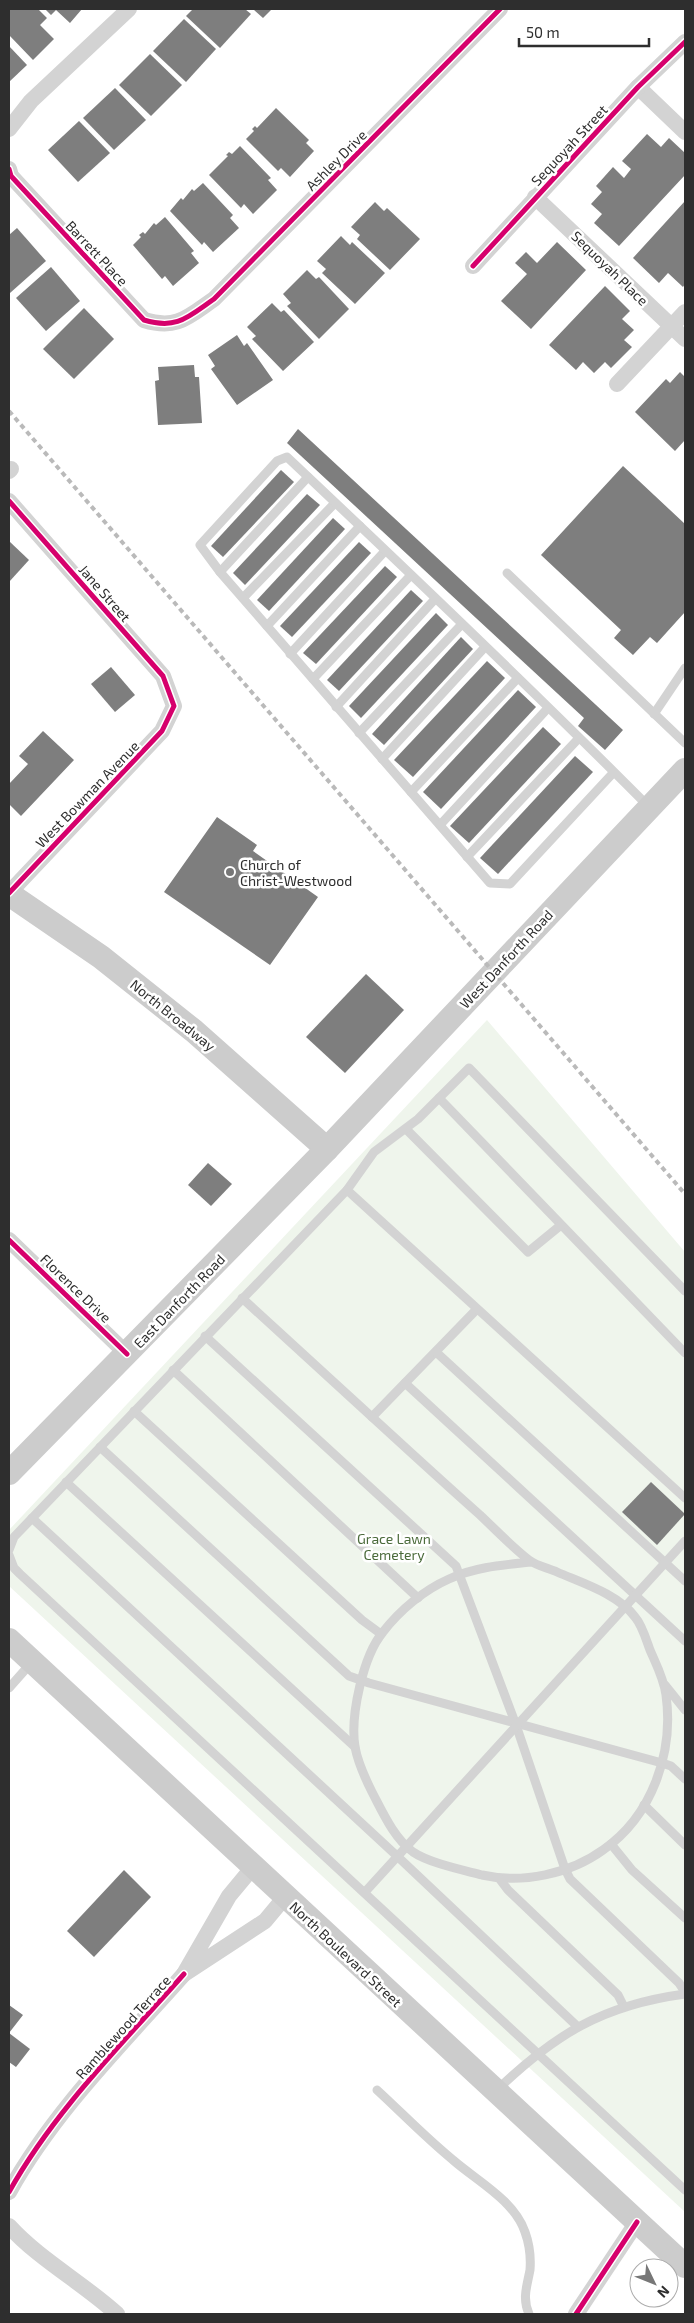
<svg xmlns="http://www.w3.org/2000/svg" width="694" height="2323" font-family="'Exo 2',sans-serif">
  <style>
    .green { fill: #eff5ec }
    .building { fill: #7e7e7e }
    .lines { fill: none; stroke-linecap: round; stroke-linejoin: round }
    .service { stroke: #d3d3d3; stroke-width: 9 }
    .minor { stroke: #d3d3d3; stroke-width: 16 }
    .secondary { stroke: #ccc; stroke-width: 24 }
    .rail { stroke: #bababa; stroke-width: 4; stroke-dasharray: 5 4; stroke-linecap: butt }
    .cycleway-casing { stroke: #fff; stroke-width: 8 }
    .cycleway { stroke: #d6006c; stroke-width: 5 }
    .poi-dot { fill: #777; stroke: #fff; stroke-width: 2 }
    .labels { text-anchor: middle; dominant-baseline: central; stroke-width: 5; stroke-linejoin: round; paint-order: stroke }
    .street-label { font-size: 14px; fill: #2e2e2e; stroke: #fff }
    .poi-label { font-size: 14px; fill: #2e2e2e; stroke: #fff; text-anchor: start }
    .park-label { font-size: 14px; fill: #4b6b3b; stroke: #fff }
  </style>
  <rect width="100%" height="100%" fill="#fff"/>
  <!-- green -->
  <polygon class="green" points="487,1020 685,1252 685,2212 9,1586 9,1530"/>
  <!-- building -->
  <g class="building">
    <polygon points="9,9 38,9 47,18 40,25 54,39 33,60 9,35"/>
    <polygon points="45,9 82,9 70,23 56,10 51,15"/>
    <polygon points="193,9 245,9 251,14 220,48 186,16"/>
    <polygon points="253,9 272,9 263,18"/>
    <polygon points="184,19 216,49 186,82 153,51"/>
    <polygon points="9,46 27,65 9,82"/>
    <polygon points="150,54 182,85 151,116 119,85"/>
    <polygon points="115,88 146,120 114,150 83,118"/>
    <polygon points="276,108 309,140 306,143 314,151 290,177 281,168 278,171 246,139 254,131 252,129 255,126 257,128"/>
    <polygon points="79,121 110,153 78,182 48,150"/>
    <polygon points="647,134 661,147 669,138 685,153 685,175 619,246 594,223 602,214 591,204 602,192 596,186 613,167 624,178 631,169 622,161"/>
    <polygon points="240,146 271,178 268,180 277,190 253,214 244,204 241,208 209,175 228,156 226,155 229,152 232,154"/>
    <polygon points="203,183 233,215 230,218 239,228 213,252 204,242 202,245 170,211 181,198 183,200 192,189 194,191"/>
    <polygon points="685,201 685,284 683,287 668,273 659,283 633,258"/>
    <polygon points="375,202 384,211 387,208 420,239 390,270 357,239 360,235 351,227"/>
    <polygon points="165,217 194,251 191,253 199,263 173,286 165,276 162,279 133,245 141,237 139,235 143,232 145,234 154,223 156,225"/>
    <polygon points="17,228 46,261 10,293 9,235"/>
    <polygon points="341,236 350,245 352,242 385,273 355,304 322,273 326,269 317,261"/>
    <polygon points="557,242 586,270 531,329 501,301 527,274 515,263 526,252 537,263"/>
    <polygon points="51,267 80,301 46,331 16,298"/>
    <polygon points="307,270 316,279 319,277 349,309 319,339 287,306 291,303 283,294"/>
    <polygon points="605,286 630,311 622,319 634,330 624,340 632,347 611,368 605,362 594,373 583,362 576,370 549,345"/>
    <polygon points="272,303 281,312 284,310 314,342 283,371 252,339 256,336 247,327"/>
    <polygon points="84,308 114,339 74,379 43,349"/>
    <polygon points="237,335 244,346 247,343 273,380 237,405 211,369 215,366 208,355"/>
    <polygon points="194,365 195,377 199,377 202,423 158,425 155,381 159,380 158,367"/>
    <polygon points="680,372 685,377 685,440 675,451 635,412 666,379 670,383"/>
    <polygon points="298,429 623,730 605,750 578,726 584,718 287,443"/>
    <polygon points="623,466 685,524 685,612 657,643 650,637 633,655 614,638 621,630 541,555"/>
    <polygon points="281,470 294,482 223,557 211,546"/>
    <polygon points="307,494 320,505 245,585 233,573"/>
    <polygon points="333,518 345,529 269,611 257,600"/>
    <polygon points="9,541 29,560 9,582"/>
    <polygon points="359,542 371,553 292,637 280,626"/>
    <polygon points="385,566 397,577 316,664 303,653"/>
    <polygon points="411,590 423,601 339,691 327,680"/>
    <polygon points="436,613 448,625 361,718 349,706"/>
    <polygon points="461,637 473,649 384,745 372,734"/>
    <polygon points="487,661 505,678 413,777 394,760"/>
    <polygon points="111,667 135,695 115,712 91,684"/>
    <polygon points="518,690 536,707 441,809 423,792"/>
    <polygon points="543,727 561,744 469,843 450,826"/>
    <polygon points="43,731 74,760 21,816 9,804 9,784 28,764 19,756"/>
    <polygon points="575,756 593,772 498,874 480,858"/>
    <polygon points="217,817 257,845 253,851 318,897 270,965 164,892"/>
    <polygon points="366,974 404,1010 345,1073 306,1037"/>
    <polygon points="208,1163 232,1184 211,1206 188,1185"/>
    <polygon points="651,1482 685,1514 657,1545 622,1512"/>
    <polygon points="124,1870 151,1897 94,1957 67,1931"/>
    <polygon points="9,2005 23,2015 9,2033 30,2049 16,2067 9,2062"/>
  </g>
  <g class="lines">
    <!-- service -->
    <g class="service">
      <polyline points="220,572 308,477"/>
      <polyline points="507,573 685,743"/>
      <polyline points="243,598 335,503"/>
      <polyline points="267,626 360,526"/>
      <polyline points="290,654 385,551"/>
      <polyline points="313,679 411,575"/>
      <polyline points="336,707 435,599"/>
      <polyline points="654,714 685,668"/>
      <polyline points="359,733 462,624"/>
      <polyline points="382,759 485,647"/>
      <path d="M614,772L510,884L490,883L220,572L200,545L277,461L287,457C409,572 531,688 649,807"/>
      <polyline points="411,792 518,678"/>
      <polyline points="440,825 548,708"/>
      <polyline points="467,857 579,738"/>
      <polyline points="439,1098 685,1353"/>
      <polyline points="406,1129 528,1252 561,1225"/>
      <polyline points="347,1190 374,1152 418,1119 469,1068 685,1291"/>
      <polyline points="242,1298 372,1417 476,1310"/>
      <polyline points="205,1336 456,1566 516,1725 565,1869 570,1879 679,1983 685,1992"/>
      <polyline points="436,1352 685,1581"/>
      <polyline points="173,1370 418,1598"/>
      <polyline points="405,1383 685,1641"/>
      <polyline points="134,1411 362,1620 381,1634"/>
      <path d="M372,1417C408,1450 444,1483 480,1515C496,1530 512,1547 529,1560C537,1566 548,1568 557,1572C582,1583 618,1594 635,1617C642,1625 646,1639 650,1650C656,1664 664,1679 666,1695C674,1753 652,1816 603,1850C570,1874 522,1884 482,1875C463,1870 429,1863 413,1852C394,1838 383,1813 372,1792C365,1778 358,1763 355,1747C350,1716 363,1656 383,1632C400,1610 424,1590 449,1579C475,1567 503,1565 531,1562"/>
      <polyline points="100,1447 349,1676 369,1683 662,1763 671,1766 685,1779"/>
      <polyline points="66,1482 355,1747"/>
      <polyline points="32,1518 397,1856 578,2027"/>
      <polyline points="9,1550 14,1537 347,1190 685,1498"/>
      <polyline points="9,1555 14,1568 20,1574 685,2190"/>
      <polyline points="665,1685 685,1710"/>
      <polyline points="9,1688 32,1662"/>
      <polyline points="644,1805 685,1845"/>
      <polyline points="611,1844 632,1870 685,1918"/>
      <polyline points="499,1878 508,1890 618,1995 624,2007"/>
      <polyline points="365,1892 685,1541"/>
      <path d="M377,2090C402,2113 426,2138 453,2160C477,2181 514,2200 525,2232C529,2243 531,2257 530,2270C527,2286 522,2298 529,2314"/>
      <path d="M496,2091C555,2034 603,2005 685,1994"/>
    </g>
    <!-- minor -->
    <g class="minor">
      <polyline points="638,87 685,132"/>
      <polyline points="9,129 31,101 129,9"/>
      <path d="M9,169L11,176L144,320C177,330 188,317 214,299L500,9"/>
      <polyline points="535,197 685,339"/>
      <polyline points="473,266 638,87 685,42"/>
      <polyline points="617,384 685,312"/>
      <polyline points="9,471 11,469"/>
      <polyline points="9,501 163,676 174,706 162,731 9,893"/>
      <polyline points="9,1240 127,1354"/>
      <polyline points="253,1867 229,1896 184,1974 265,1921 285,1897"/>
      <path d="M9,2192C54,2111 123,2043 184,1974"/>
      <path d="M9,2226C40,2260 83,2283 117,2314"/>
      <polyline points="576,2314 637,2222"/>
    </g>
    <!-- secondary -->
    <g class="secondary">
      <polyline points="9,894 101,957 194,1031 327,1149"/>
      <polyline points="9,1473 327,1149 685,770"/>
      <polyline points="9,1640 685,2266"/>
    </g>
    <!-- rail -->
    <polyline class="rail" points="9,411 685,1194"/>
    <defs>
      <g id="cycleway">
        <path d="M9,169L11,176L144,320C177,330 188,317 214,299L500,9"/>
        <polyline points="473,266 638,87 685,42"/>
        <polyline points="9,501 163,676 174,706 162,731 9,893"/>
        <polyline points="9,1240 127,1354"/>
        <path d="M9,2192C54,2111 123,2043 184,1974"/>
        <polyline points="576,2314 637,2222"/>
      </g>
    </defs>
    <!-- cycleway casing -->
    <use href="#cycleway" class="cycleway-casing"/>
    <!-- cycleway -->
    <use href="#cycleway" class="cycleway"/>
  </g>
  <!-- markers -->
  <circle class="poi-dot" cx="230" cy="872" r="5"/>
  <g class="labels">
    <!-- street labels -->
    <g class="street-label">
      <text transform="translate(569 145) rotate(-47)">Sequoyah Street</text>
      <text transform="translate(336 160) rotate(-45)">Ashley Drive</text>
      <text transform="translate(97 253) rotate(47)">Barrett Place</text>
      <text transform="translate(610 268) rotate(44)">Sequoyah Place</text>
      <text transform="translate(105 593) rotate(49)">Jane Street</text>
      <text transform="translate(87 794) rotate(-46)">West Bowman Avenue</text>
      <text transform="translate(506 959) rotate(-47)">West Danforth Road</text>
      <text transform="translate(173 1015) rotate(39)">North Broadway</text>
      <text transform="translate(76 1288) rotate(44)">Florence Drive</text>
      <text transform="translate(179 1301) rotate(-46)">East Danforth Road</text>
      <text transform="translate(346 1954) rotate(43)">North Boulevard Street</text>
      <text transform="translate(123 2027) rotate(-48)">Ramblewood Terrace</text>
    </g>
    <!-- poi labels -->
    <g class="poi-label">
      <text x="240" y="864">Church of<tspan x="240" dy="16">Christ-Westwood</tspan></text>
    </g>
    <!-- park labels -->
    <g class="park-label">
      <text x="394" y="1538">Grace Lawn<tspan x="394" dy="16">Cemetery</tspan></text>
    </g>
  </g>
  <!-- border -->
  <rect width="694" height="2323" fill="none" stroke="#2e2e2e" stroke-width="20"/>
  <!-- north arrow -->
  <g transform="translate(654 2283) rotate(133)"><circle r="24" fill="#ffffff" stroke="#ababab"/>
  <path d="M0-4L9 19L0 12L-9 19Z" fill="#777777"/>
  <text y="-8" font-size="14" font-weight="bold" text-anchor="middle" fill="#2e2e2e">N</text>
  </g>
  <!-- scale -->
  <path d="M519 38v8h130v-8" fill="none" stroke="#2e2e2e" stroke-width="2.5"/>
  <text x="526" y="38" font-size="15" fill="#2e2e2e" stroke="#ffffff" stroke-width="4" paint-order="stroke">50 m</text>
</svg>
